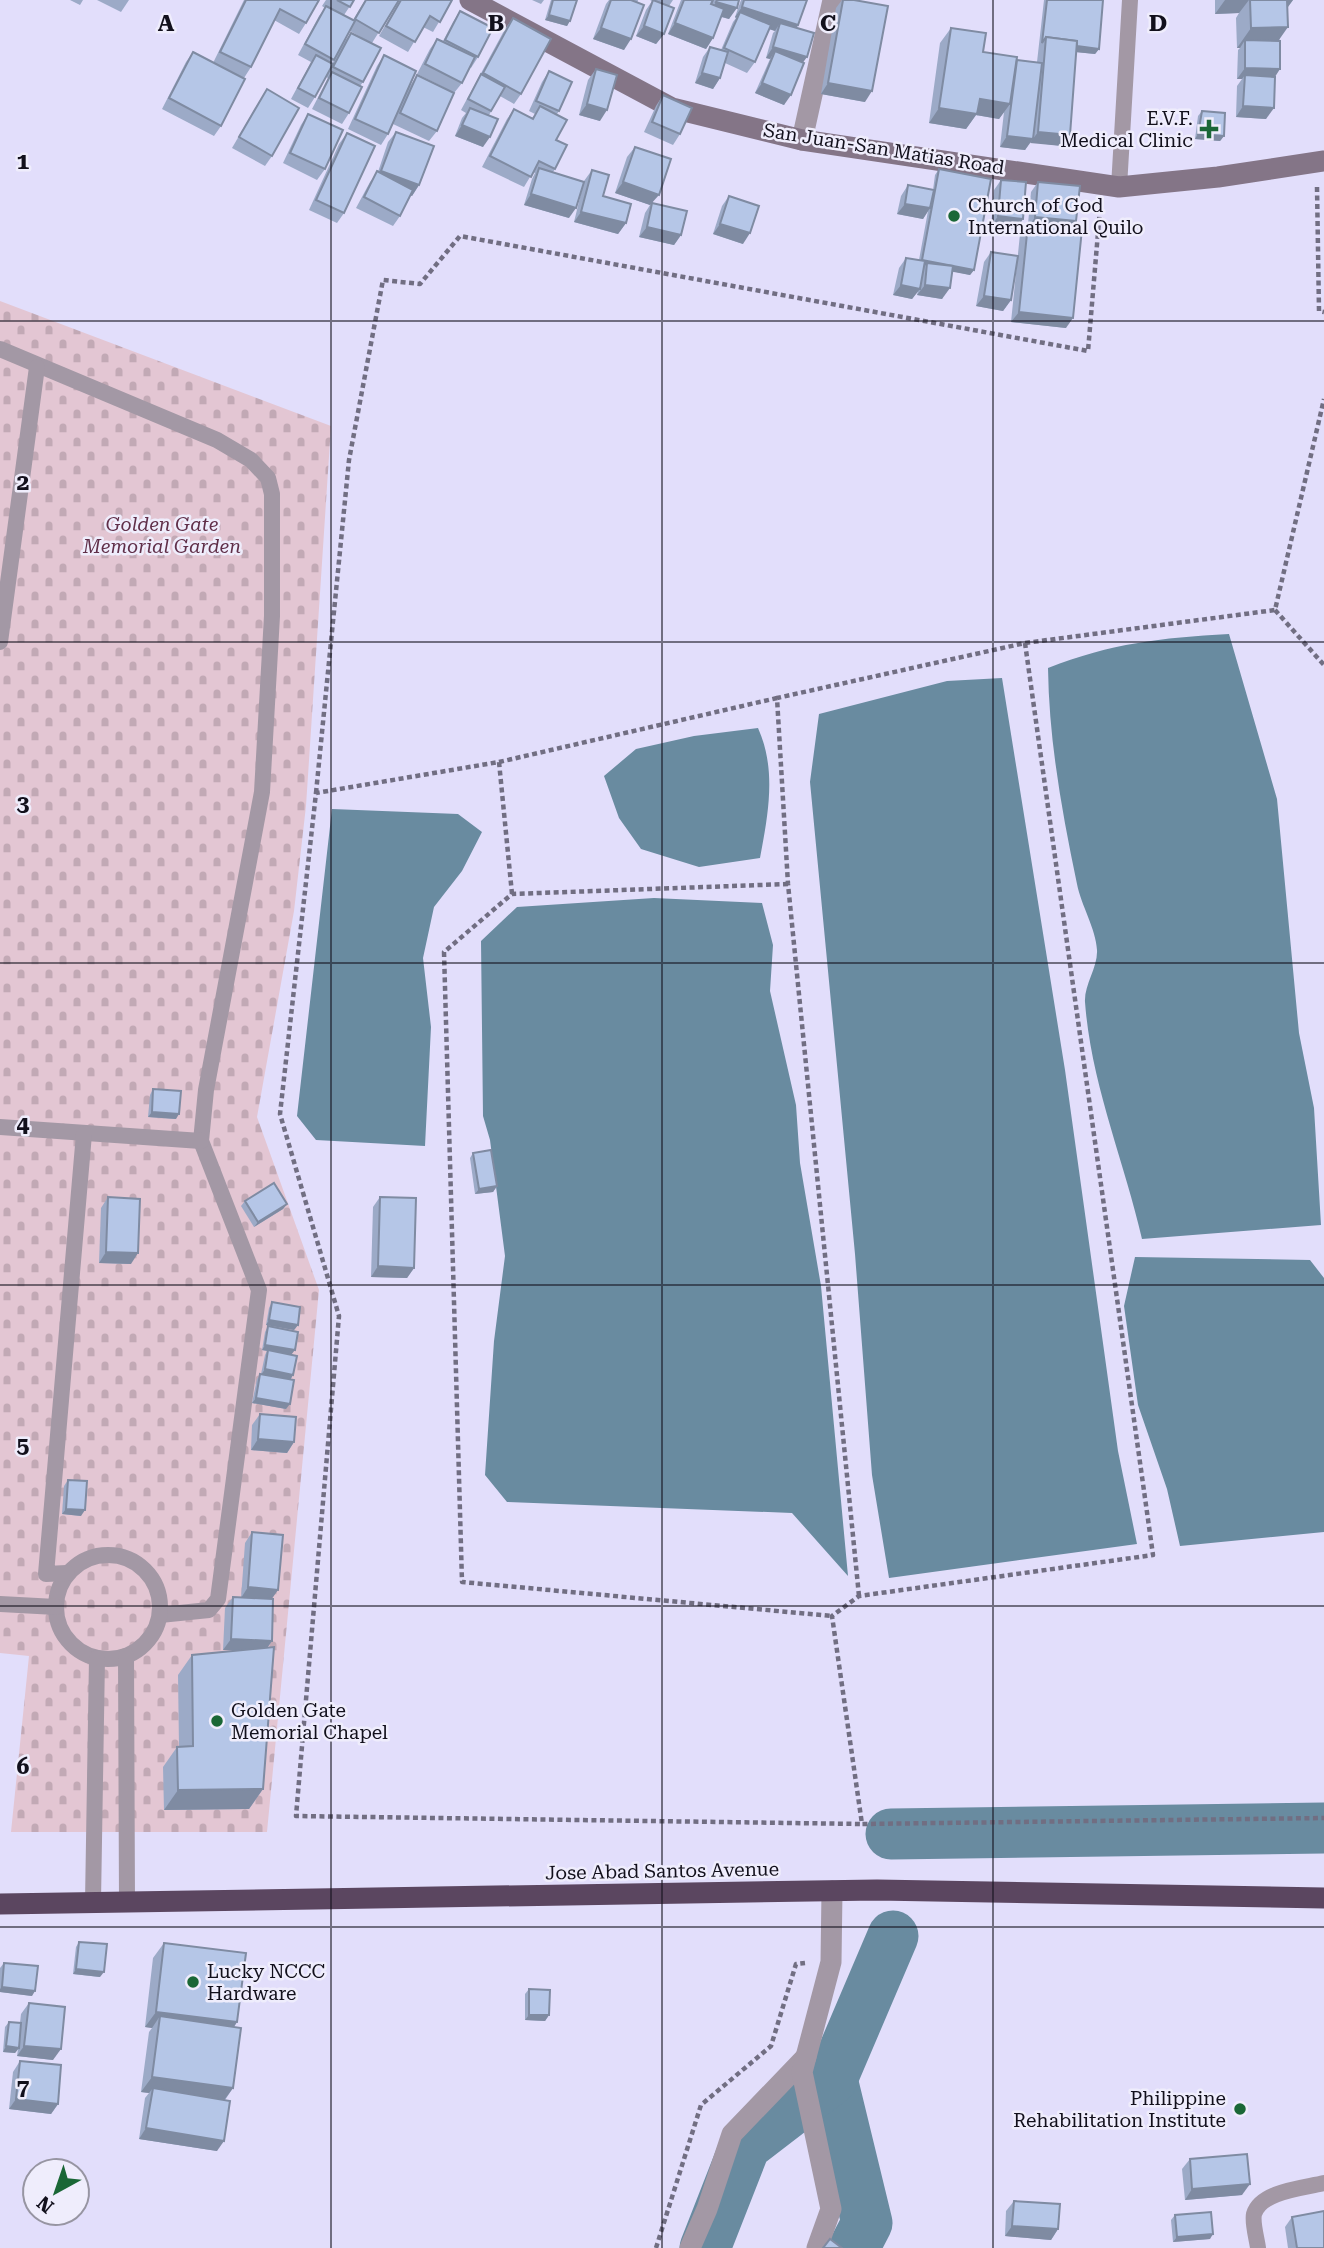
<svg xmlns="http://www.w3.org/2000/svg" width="1324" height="2248" font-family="'Roboto Serif',serif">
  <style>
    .cemetery { fill: url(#cemetery-stones) }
    .water { fill: #698ba0 }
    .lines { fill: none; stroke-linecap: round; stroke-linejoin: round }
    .river { stroke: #698ba0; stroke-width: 51 }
    .path { stroke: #716e82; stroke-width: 4.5; stroke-dasharray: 5 3.5; stroke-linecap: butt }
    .lane { stroke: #a398a5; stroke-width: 16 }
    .street { stroke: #a398a5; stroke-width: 21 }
    .secondary { stroke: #847587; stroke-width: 21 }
    .highway { stroke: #5b4660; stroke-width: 21 }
    .wall { fill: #9caac7; fill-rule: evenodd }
    .shaded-wall { fill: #7f8ba2 }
    .building { fill: #b5c6e7; stroke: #7f8ba2; stroke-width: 2 }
    .grid { fill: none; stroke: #12101c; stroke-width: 2; stroke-opacity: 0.55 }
    .poi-dot { fill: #1a6736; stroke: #efedfc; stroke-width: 2.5 }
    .labels { text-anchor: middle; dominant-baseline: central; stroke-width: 5; stroke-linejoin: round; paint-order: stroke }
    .poi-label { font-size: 19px; fill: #12101c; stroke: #efedfc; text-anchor: start }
    .street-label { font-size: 19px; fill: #12101c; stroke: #efedfc }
    .park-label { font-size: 19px; font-style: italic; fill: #602f49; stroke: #efedfc }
    .grid-label { font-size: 23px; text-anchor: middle; font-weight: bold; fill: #12101c; stroke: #efedfc; stroke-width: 5; stroke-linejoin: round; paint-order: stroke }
  </style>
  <defs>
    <pattern id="cemetery-stones" width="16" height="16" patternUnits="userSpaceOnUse" patternTransform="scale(1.75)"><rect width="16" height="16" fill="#e3c6d3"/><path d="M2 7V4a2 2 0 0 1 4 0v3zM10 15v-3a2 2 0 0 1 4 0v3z" fill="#c2a9b5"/></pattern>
  </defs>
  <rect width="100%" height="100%" fill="#e2defb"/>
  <!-- cemetery -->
  <polygon class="cemetery" points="0,301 331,426 306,806 294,911 257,1117 319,1290 267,1832 11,1832 29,1656 0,1653"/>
  <!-- water -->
  <g class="water">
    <path d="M1229,634L1277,799L1299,1033L1314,1108L1321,1225L1142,1239C1124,1160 1091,1084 1085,1002C1084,985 1098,967 1097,950C1096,929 1081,905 1077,884C1062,812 1049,741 1048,668C1112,643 1160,638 1229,634Z"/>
    <polygon points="1002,678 1065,1070 1118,1451 1137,1544 889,1578 872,1475 855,1254 810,782 819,714 947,681"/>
    <path d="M758,728C777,770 768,815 760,858L699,867L641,849L619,818L604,776L636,749L694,736Z"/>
    <polygon points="332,809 458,814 482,832 462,871 434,907 423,958 431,1027 425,1146 316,1140 297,1116"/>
    <polygon points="654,898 762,903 773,945 770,991 796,1105 800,1163 821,1286 848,1576 792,1513 507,1502 485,1475 494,1341 505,1256 490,1140 483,1116 481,941 517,907"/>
    <polygon points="1135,1257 1310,1260 1324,1278 1324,1532 1180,1546 1167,1489 1138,1405 1124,1306"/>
  </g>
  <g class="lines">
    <!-- river -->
    <g class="river">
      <polyline points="891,1834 1324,1828"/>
      <polyline points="832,2079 867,2223 854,2248"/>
      <polyline points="705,2248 745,2146 832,2079 893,1936"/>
    </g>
    <!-- path -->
    <g class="path">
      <polyline points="1317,187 1319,311 1324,312"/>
      <polyline points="1275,610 1324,665"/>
      <polyline points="1025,643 1153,1555 859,1596 832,1616 862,1824 1324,1818"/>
      <polyline points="499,762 777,698"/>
      <polyline points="316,793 349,460 383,280 420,284 460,236 1088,351 1100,209"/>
      <polyline points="788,884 512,894 444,952 462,1582 832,1616"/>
      <polyline points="512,894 499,762 316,793 280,1114 339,1316 296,1816 862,1824"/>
      <polyline points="859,1596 788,884 777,698 1025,643 1275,610 1324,399"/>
      <polyline points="656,2248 701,2105 771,2046 796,1964 805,1963"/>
    </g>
    <!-- lane -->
    <g class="lane">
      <polyline points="1119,187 1130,0"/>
      <polyline points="0,349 217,440 251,460 268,478 272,494 272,616 262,792 206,1090 201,1141 259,1290 218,1599 209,1610 160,1615"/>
      <polyline points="0,642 37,367"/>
      <polyline points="0,1127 201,1141"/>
      <circle cx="108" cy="1607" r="52"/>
      <polyline points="67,1573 46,1574 84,1134"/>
      <polyline points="0,1604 56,1607"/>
      <polyline points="126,1656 127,1902"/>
      <polyline points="93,1902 97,1658"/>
      <path d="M1258,2248C1257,2239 1252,2223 1254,2214C1261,2191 1304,2188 1324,2183"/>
    </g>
    <!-- street -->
    <g class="street">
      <polyline points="802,140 833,0"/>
      <polyline points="690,2248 707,2209 732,2134 806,2057"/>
      <polyline points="817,2248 831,2209 802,2072 831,1962 832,1891"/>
    </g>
    <!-- secondary -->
    <polyline class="secondary" points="470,0 672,108 802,140 1119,187 1218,177 1324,161"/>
    <!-- highway -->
    <polyline class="highway" points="0,1904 877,1890 1324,1898"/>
  </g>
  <!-- wall -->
  <g class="wall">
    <polygon points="70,0 83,0 80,5"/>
    <polygon points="97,0 129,0 121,12"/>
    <polygon points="244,0 319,0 306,23 299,34 274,20 251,67 244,78 217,64 221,126 214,136 162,109 186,62 193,52 213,63"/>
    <path d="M326,0H354L344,15L353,20L365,0H399L372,43L363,82L360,86L349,113L342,124L312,109L328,78L326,77L315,97L308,108L291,99L311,62L298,55L319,16L325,8L322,6ZM350,31L371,43L351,33L343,43L332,64H331Z"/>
    <polygon points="400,0 452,0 433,32 423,27 408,52 379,36"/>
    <polygon points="532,0 544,0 541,4"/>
    <polygon points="551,0 577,0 567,26 545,20"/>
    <polygon points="609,0 638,0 624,50 593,39 606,4"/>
    <polygon points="650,0 673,0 669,6 664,34 656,44 636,36 646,10 652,1"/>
    <polygon points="681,0 739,0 729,19 721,17 713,38 706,49 668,34"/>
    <polygon points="741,0 807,0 797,28 803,62 784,105 755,93 770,59 766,58 773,33 775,31 769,29 755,62 747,73 725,63 720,78 713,89 695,83 703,57 710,47 721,50 733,22 736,18 735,17"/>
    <polygon points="842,0 854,0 865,102 821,94 836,8"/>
    <polygon points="1044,0 1103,0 1099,49 1095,54 1076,52 1070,135 1062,146 1030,142 1025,150 1000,147 1004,112 999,119 976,115 966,129 929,123 940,43 951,28 983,52 1017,60 1037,62"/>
    <polygon points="1215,0 1293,0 1288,7 1279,41 1275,77 1266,119 1236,117 1237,86 1242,79 1237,79 1238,50 1240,48 1237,48 1236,18 1239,13 1215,14"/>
    <polygon points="460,11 478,57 471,68 470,67 462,83 454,93 437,131 429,141 393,124 388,134 381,145 348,129 377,66 384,55 410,86 417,75 447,89 417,74 430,49 437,39 443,41 453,22"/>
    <polygon points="513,18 521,94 514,104 500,96 489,115 483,147 455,136 462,118 466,113 461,110 505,29"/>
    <polygon points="596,69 600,121 579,115 588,80"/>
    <polygon points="549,71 559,111 557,114 555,169 553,172 569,218 524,205 532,179 535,173 533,172 524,187 482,167 507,119 514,109 532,118 535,114 529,111 542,82"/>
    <polygon points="267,89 272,156 265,166 232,148 260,100"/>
    <polygon points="663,95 680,134 673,145 644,132 656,106"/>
    <polygon points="1202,111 1224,136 1220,141 1195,139 1198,116"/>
    <polygon points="308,114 325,169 317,180 283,163 301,125"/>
    <polygon points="396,132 419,185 412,196 411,195 400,216 393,226 356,208 370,182 378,172 388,142"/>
    <polygon points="347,133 344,213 337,223 309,210 339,144"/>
    <polygon points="635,147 653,203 681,235 674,245 639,237 645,213 650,205 615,193 627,157"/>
    <polygon points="939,169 974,270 970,275 952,271 942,299 917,295 918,291 912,299 893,295 899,268 906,258 919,260 928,211 923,219 897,214 901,196 908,185 933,190 935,175"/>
    <polygon points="592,170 603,196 626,223 618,234 574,222 584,181"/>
    <polygon points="1001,180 1023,219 1016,229 991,227 994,190"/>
    <polygon points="1038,182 1071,228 1066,328 1011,322 1020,234 1028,224 1031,192"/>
    <polygon points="729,196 743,244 713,234 722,206"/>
    <polygon points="991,252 1011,300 1003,311 976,306 984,262"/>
    <polygon points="153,1089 176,1119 148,1117 150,1095"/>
    <polygon points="473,1153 497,1186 493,1192 475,1194 470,1158"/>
    <polygon points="108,1197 131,1264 99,1263 101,1208"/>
    <polygon points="380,1197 414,1268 407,1278 371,1277 373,1207"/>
    <polygon points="245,1201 287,1204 283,1209 254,1227 241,1206"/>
    <polygon points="272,1302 298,1325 294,1330 266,1325 269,1308"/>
    <polygon points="268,1326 291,1354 293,1375 290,1380 286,1409 252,1403 257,1379 261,1374 265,1355 267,1351 262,1350 265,1332"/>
    <polygon points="260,1414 294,1442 287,1453 251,1450 252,1425"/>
    <polygon points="68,1480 81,1516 62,1514 64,1486"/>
    <polygon points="252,1532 272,1599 272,1641 267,1648 263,1789 249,1809 164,1810 163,1767 177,1747 179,1747 178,1675 192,1655 240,1650 223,1650 225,1608 233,1597 241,1598 245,1543"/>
    <polygon points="79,1942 100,1977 73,1974 76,1947"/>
    <polygon points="164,1943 237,2022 234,2027 233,2088 225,2100 217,2151 139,2139 145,2098 149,2093 141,2092 149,2032 152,2028 145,2027 153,1958"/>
    <polygon points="4,1963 32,1996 0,1992 0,1968"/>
    <polygon points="529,1989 549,2015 545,2021 525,2020 525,1994"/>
    <polygon points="29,2003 53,2060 17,2056 18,2049 15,2053 3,2052 5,2027 9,2022 20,2023 21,2014"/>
    <polygon points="20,2061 58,2104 51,2114 9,2109 13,2072"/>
    <polygon points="1190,2159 1242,2195 1185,2200 1182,2169"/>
    <polygon points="1014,2201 1058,2229 1051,2240 1005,2236 1006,2211"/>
    <polygon points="1175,2215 1210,2239 1173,2242 1171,2220"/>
    <polygon points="1292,2217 1324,2248 1288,2248 1285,2227"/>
  </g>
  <!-- shaded-wall -->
  <g class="shaded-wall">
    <polygon points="1225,0 1249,0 1239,13 1215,14"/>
    <polygon points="1250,0 1293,0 1284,12"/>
    <polygon points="716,2 737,8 729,19 709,13"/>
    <polygon points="742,7 798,25 791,36 780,23 775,31 738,18 740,12 736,18 735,17"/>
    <polygon points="549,15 570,21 567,26 545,20"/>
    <polygon points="675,23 713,38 706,49 668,34"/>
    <polygon points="644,26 664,34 656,44 636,36"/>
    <polygon points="1288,27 1274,47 1245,40 1240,48 1237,48 1251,28"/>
    <polygon points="601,28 631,39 624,50 593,39"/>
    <polygon points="1045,43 1099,49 1095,54 1045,49"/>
    <polygon points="773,47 807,57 799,68 775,51 770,59 766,58"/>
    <polygon points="1245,68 1280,69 1273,80 1245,75 1242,79 1237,79"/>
    <polygon points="702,73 720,78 713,89 695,83"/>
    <polygon points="762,83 791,95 784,105 755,93"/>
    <polygon points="828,83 872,91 865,102 821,94"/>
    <polygon points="980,99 1010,104 999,119 976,115 966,129 929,123 939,108"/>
    <polygon points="587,104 607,110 600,121 579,115"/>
    <polygon points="1243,106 1274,108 1266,119 1236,117"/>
    <polygon points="462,125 490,137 483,147 455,136"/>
    <polygon points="1038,132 1070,135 1062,146 1030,143"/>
    <polygon points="1198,134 1224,136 1220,141 1195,139"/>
    <polygon points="1007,136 1033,139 1025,150 1000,147"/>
    <polygon points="381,171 419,185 412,196 374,181"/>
    <polygon points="623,182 659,195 650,205 615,193"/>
    <polygon points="531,194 576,208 569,218 524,205"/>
    <polygon points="905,204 930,208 923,219 897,214"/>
    <polygon points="581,212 626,223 618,234 574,222"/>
    <polygon points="998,216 1023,219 1016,229 991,227"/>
    <polygon points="1035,217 1076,221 1069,232 1028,228"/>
    <polygon points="720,224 750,233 743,244 713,234"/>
    <polygon points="647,227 681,235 674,245 639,237"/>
    <polygon points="922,260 974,270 970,275 927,267 927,263 925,266 918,265"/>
    <polygon points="901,285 920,289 912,299 893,295"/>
    <polygon points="925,285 950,288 942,299 917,295"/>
    <polygon points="984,296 1011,300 1003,311 976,306"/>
    <polygon points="1019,312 1073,318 1066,328 1011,322"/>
    <polygon points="152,1112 179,1114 176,1119 148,1117"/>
    <polygon points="497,1186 493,1192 475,1194 479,1189"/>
    <polygon points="287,1204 283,1209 254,1227 258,1222"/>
    <polygon points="106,1252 138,1253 131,1264 99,1263"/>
    <polygon points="378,1266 414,1268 407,1278 371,1277"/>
    <polygon points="269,1320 298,1325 294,1330 266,1325"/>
    <polygon points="265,1345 295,1350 291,1355 262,1350"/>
    <polygon points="265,1369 293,1375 290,1380 261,1375"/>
    <polygon points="256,1398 290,1404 286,1409 252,1403"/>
    <polygon points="258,1439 294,1442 287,1453 251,1450"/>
    <polygon points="66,1509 85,1510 81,1516 62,1514"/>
    <polygon points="248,1587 278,1590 271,1600 241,1598"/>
    <polygon points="231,1639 272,1641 265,1651 223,1650"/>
    <polygon points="263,1789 249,1809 164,1810 178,1790"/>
    <polygon points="76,1969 104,1972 100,1977 73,1974"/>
    <polygon points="2,1987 35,1991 32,1996 0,1992 0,1989"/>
    <polygon points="156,2012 237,2022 227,2037 160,2016 152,2028 145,2027"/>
    <polygon points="529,2015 549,2015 545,2021 525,2020"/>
    <polygon points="6,2046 19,2048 15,2053 3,2052"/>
    <polygon points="24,2046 61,2049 53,2060 17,2056"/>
    <polygon points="152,2077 233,2088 222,2103 153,2088 149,2093 141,2092"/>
    <polygon points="16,2099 58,2104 51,2114 9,2109"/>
    <polygon points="146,2128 224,2141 217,2151 139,2139"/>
    <polygon points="1250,2184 1242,2195 1185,2200 1192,2189"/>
    <polygon points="1012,2226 1058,2229 1051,2240 1005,2236"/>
    <polygon points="1213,2234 1210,2239 1173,2242 1177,2237"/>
  </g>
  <!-- building -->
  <g class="building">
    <polygon points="246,0 319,0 306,23 280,9 251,67 220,52"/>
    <polygon points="337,0 354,0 350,7"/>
    <polygon points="366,0 399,0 379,33 355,19"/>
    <polygon points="401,0 452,0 440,22 430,16 415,42 386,26"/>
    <polygon points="553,0 577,0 570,21 549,15"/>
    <polygon points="611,0 631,0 644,5 631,39 601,28"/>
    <polygon points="653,0 674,8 664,34 644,26"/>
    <polygon points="684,0 713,0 711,4 724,9 713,38 675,23"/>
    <polygon points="717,0 739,0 737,8 716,2"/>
    <polygon points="744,0 807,0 798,25 742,7"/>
    <polygon points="843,0 854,0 888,6 872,91 828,83"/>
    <polygon points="1047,0 1103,0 1099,49 1077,46 1077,41 1046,37 1042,43"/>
    <polygon points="1250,0 1287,0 1288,27 1251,28"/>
    <polygon points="326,6 355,21 334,60 305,44"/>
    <polygon points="460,11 493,28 478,57 445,40"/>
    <polygon points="740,12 771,25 755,62 724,48"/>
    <polygon points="513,18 551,39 521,94 483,73"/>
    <polygon points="780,23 814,33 807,57 773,47"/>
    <polygon points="951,28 986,33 983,52 1017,57 1010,104 980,99 977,114 939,108"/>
    <polygon points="351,33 381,48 363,82 333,67"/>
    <polygon points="1046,37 1077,41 1070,135 1038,132"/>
    <polygon points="437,39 475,57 462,83 425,64"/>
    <polygon points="1245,40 1280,41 1280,69 1245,68"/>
    <polygon points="710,47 728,52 720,78 702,73"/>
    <polygon points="775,51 804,63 791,95 762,83"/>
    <polygon points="193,52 245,79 221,126 169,98"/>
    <polygon points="316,55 333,64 315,97 298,88"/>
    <polygon points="384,55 416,71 388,134 355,119"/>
    <polygon points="1017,60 1042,63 1033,139 1007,136"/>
    <polygon points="596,69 617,75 607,110 587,104"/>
    <polygon points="549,71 572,82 559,111 536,101"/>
    <polygon points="332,72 362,87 349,113 319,98"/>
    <polygon points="481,74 505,87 491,111 468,99"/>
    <polygon points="417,75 454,93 437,131 400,113"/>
    <polygon points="1245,75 1275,77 1274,108 1243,106"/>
    <polygon points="267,89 299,108 272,156 239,137"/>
    <polygon points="663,95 692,108 680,134 652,122"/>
    <polygon points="540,106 567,120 556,140 567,145 555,169 539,161 531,177 490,156 514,109 533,119"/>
    <polygon points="470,108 498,119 490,137 462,125"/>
    <polygon points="1202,111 1225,113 1224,136 1198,134"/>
    <polygon points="308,114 343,130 325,169 290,153"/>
    <polygon points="396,132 434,146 419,185 381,171"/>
    <polygon points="347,133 375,146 344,213 316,200"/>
    <polygon points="635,147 671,159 659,195 623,182"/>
    <polygon points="539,168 584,182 576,208 531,194"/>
    <polygon points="939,169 991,179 974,270 922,260"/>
    <polygon points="592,170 609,175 603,196 631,204 626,223 581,212"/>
    <polygon points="377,171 413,190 400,216 364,197"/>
    <polygon points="1001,180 1026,182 1023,219 998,216"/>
    <polygon points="1038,182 1080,186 1076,221 1035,217"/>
    <polygon points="908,185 934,190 930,208 905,204"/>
    <polygon points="729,196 759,206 750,233 720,224"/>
    <polygon points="652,203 687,211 681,235 647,227"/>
    <polygon points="1028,224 1082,229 1073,318 1019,312"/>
    <polygon points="991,252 1018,256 1011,300 984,296"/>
    <polygon points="906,258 925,261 920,289 901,285"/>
    <polygon points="927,263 953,266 950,288 925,285"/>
    <polygon points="153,1089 181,1091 179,1114 152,1112"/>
    <polygon points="491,1150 497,1186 479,1189 473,1153"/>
    <polygon points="274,1183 287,1204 258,1222 245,1201"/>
    <polygon points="108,1197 140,1199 138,1253 106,1252"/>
    <polygon points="380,1197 416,1198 414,1268 378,1266"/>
    <polygon points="272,1302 300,1307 298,1325 269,1320"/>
    <polygon points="268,1326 298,1332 295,1350 265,1345"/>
    <polygon points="268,1350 297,1356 293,1375 265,1369"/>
    <polygon points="260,1374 294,1380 290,1404 256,1398"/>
    <polygon points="260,1414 296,1417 294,1442 258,1439"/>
    <polygon points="68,1480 87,1481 85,1510 66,1509"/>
    <polygon points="252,1532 283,1535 278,1590 248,1587"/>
    <polygon points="233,1597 273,1599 272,1641 231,1639"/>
    <polygon points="274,1647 263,1789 178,1790 177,1747 193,1746 192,1655"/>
    <polygon points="79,1942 107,1944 104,1972 76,1969"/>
    <polygon points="164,1943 246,1953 237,2022 156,2012"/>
    <polygon points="4,1963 38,1966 35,1991 2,1987"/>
    <polygon points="529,1989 550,1990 549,2015 529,2015"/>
    <polygon points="29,2003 65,2007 61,2049 24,2046"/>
    <polygon points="160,2016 241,2028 233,2088 152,2077"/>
    <polygon points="9,2022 21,2023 19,2048 6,2046"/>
    <polygon points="20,2061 61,2065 58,2104 16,2099"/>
    <polygon points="153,2088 230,2101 224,2141 146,2128"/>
    <polygon points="1247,2154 1250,2184 1192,2189 1190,2159"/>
    <polygon points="1014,2201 1060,2204 1058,2229 1012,2226"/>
    <polygon points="1324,2211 1324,2248 1297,2248 1292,2217"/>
    <polygon points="1211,2212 1213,2234 1177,2237 1175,2215"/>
    <polygon points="830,2239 842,2248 823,2248"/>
  </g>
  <!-- grid -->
  <path class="grid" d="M331,0V2248M662,0V2248M993,0V2248M0,321H1324M0,642H1324M0,963H1324M0,1285H1324M0,1606H1324M0,1927H1324"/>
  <!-- markers -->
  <g class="poi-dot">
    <path d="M1205.5 118.5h7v7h7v7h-7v7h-7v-7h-7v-7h7z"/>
    <circle cx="954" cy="216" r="7"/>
    <circle cx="217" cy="1721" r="7"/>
    <circle cx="193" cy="1982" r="7"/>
    <circle cx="1240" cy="2109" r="7"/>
  </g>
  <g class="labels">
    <!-- poi labels -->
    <g class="poi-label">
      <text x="1193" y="118" text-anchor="end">E.V.F.<tspan x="1193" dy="22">Medical Clinic</tspan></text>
      <text x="968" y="205">Church of God<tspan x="968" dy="22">International Quilo</tspan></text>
      <text x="231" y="1710">Golden Gate<tspan x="231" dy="22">Memorial Chapel</tspan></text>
      <text x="207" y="1971">Lucky NCCC<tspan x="207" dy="22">Hardware</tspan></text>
      <text x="1226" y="2098" text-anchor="end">Philippine<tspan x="1226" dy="22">Rehabilitation Institute</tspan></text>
    </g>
    <!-- street labels -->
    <g class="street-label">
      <text transform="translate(884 149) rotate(9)">San Juan-San Matias Road</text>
      <text transform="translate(662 1871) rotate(-1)">Jose Abad Santos Avenue</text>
    </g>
    <!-- park labels -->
    <g class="park-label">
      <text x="162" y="524">Golden Gate<tspan x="162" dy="22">Memorial Garden</tspan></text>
    </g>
  </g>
  <g class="grid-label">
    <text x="166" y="31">A</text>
    <text x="496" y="31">B</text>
    <text x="828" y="31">C</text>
    <text x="1158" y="31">D</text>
    <text x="23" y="169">1</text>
    <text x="23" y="490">2</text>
    <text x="23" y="811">3</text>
    <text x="23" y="1132">4</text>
    <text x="23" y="1453">5</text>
    <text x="23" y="1774">6</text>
    <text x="23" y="2095">7</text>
  </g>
  <!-- north arrow -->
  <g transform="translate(56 2192) rotate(220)"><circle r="33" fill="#efedfc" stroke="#9795a2" stroke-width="2"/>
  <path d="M0-5L12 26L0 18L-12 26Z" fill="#1a6736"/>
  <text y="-10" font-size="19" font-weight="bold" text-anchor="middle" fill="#12101c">N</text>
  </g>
</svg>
